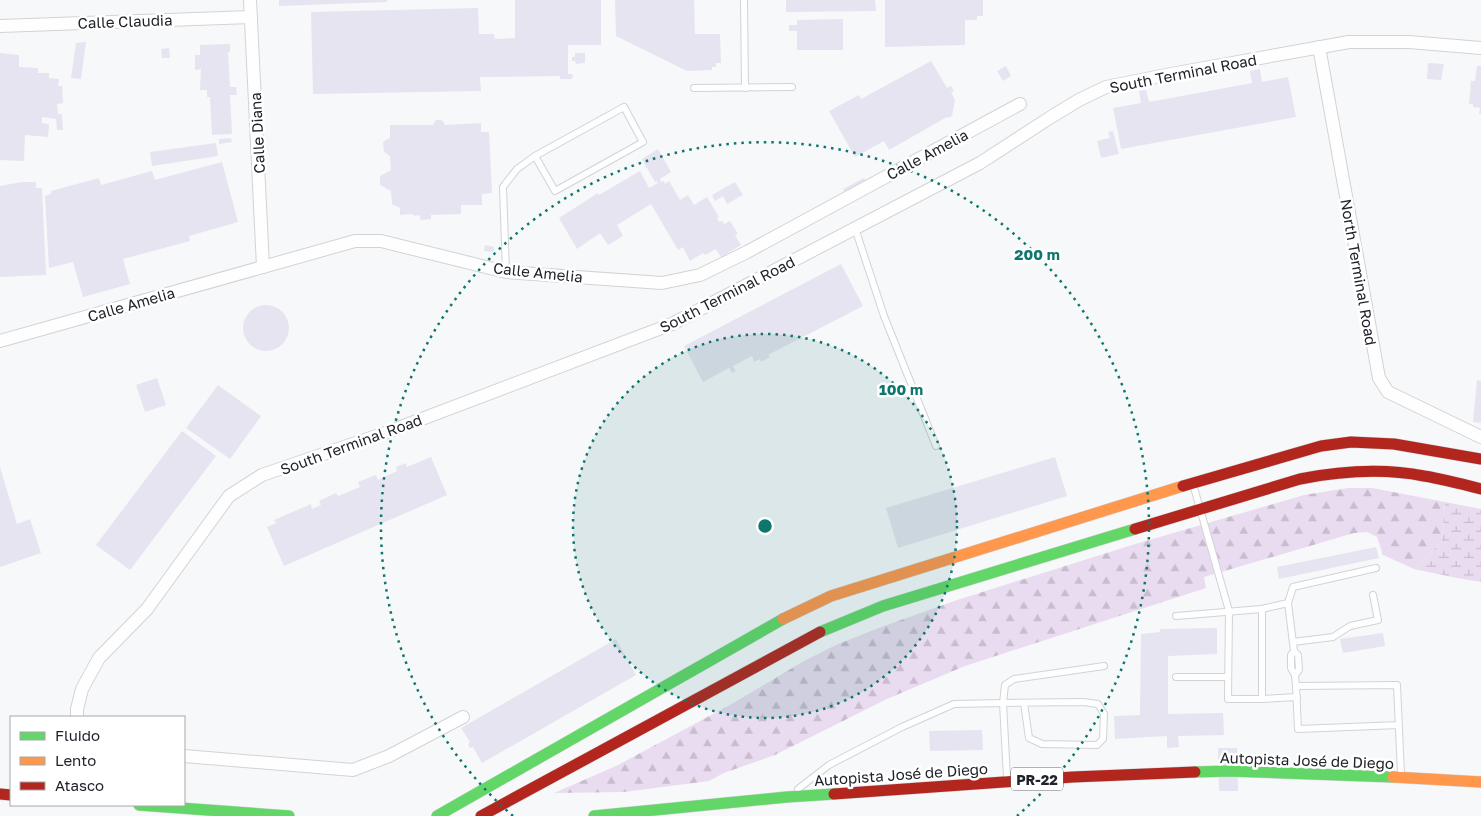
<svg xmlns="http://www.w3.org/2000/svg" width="1481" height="816" font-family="'Golos Text',sans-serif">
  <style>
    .forest { fill: url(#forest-firs) }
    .wetland { fill: url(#wetland-marsh) }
    .building { fill: #e6e4f0 }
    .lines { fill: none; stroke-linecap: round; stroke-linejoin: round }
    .lane-casing { stroke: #d1d3d7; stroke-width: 8 }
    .street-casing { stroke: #d1d3d7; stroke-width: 14 }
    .fast-casing { stroke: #d1d3d7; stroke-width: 12 }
    .slow-casing { stroke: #d1d3d7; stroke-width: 12 }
    .jam-casing { stroke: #d1d3d7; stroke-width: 12 }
    .lane { stroke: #fefefe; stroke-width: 6 }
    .street { stroke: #fefefe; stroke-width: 12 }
    .fast { stroke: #63d668; stroke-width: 11 }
    .slow { stroke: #ff974d; stroke-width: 11 }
    .jam { stroke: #b3261e; stroke-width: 11 }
    .ring { fill: none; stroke: #0f766e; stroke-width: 2.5; stroke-dasharray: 2.5 5 }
    .labels { text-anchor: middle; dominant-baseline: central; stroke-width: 5; stroke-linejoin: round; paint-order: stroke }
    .shield { fill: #fff; stroke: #64656b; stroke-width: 1 }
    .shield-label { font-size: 14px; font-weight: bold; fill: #21232c }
    .street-label { font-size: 15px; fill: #21232c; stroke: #fff }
    .centre { fill: #0f766e; stroke: #fff; stroke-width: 2.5 }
    .ring-label { font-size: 15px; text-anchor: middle; font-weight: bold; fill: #0f766e; stroke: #fff; stroke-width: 5; stroke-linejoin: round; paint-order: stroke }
  </style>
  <defs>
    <pattern id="forest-firs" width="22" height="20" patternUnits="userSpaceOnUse" patternTransform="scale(1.25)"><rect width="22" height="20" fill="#eadcf0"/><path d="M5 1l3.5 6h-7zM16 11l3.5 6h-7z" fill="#c8bcce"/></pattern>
    <pattern id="wetland-marsh" width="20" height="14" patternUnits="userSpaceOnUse" patternTransform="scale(1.25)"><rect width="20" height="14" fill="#eadcf0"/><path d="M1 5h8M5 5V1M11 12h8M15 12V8" fill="none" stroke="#c8bcce"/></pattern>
  </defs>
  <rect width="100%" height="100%" fill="#f7f8fa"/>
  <!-- forest -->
  <polygon class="forest" points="1348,488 1372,488 1445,502 1442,541 1414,569 1383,555 1377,537 1367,532 1354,533 1204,577 1206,588 965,666 887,699 775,755 724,773 709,781 624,792 554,793 616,766 730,705 804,661 836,645 876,629 954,601 1132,545 1304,495"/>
  <!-- wetland -->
  <polygon class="wetland" points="1445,502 1481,509 1481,582 1457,578 1414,569 1442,541"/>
  <!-- building -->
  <g class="building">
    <polygon points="279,0 387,0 387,2 279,6"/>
    <polygon points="515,0 601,0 601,45 568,45 568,74 573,74 572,79 560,79 560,76 480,77 481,91 313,94 311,12 478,8 479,34 494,34 495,39 515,38"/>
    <polygon points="615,0 694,0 695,34 720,34 721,63 716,63 716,67 712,67 712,70 687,71 616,36"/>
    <polygon points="786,0 875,0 876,11 786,12"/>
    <polygon points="885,0 983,0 983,16 977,16 977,20 965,20 965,45 885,47"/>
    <polygon points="843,19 843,50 797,50 797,31 789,31 789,25 797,25 797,20"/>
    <polygon points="86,42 81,79 71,78 76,43"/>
    <polygon points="230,44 230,52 228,52 230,87 236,87 237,95 230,95 232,134 212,135 210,97 207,97 207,90 200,90 201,69 195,70 195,55 200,55 200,45"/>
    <polygon points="169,48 170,58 162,58 161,49"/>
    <polygon points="0,53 19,55 19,67 38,68 38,73 49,73 49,78 59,79 58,86 62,86 63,103 57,104 58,114 62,114 63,130 57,130 56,119 42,117 42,123 49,124 48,137 25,135 24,161 0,160"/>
    <polygon points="575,53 585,53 585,63 576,64 575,61 572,61 572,57 575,57"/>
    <polygon points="931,61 947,88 951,86 954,91 951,92 955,100 952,116 948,118 947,117 889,150 884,141 855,157 829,111 859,95 861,99"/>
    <polygon points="1428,63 1444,64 1441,80 1427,79"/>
    <polygon points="1006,66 1011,76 1003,81 997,71"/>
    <polygon points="1477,66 1481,66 1481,114 1479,114 1480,108 1473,107 1473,104 1469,104 1471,81 1475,81"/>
    <polygon points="1260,69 1262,82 1288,77 1296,117 1121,149 1113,108 1141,103 1139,91 1146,90 1149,102 1252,83 1250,71"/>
    <polygon points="436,120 442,120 445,125 481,123 481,132 489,132 492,193 482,194 482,205 461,205 461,214 431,215 431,219 420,220 420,215 415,216 412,214 400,215 400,208 392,204 391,191 380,185 380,176 391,170 390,156 384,152 383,142 390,138 390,125 433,125"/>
    <polygon points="1113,131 1119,154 1101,158 1097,141 1110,138 1108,132"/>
    <polygon points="231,138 232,142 219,144 219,139"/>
    <polygon points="216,143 218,156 152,166 150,152"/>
    <polygon points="658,149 671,172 660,179 661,182 664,181 665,184 669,181 680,200 688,195 694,205 707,197 719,217 717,218 719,222 722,221 724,224 730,221 738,234 735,235 741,245 721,257 716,249 705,255 703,253 690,261 683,247 678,250 651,204 617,225 623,236 608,245 600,233 577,249 559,218 598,193 599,195 640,171 649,188 658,183 657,181 655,182 642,159"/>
    <polygon points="222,162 238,222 189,236 190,241 123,259 130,284 83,297 73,262 49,268 45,196 51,194 51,191 99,178 101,185 152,171 155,180"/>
    <polygon points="864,178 866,181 846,194 843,189"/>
    <polygon points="22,182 36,182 36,188 42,188 46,275 0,277 0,186"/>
    <polygon points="735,182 743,195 727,204 723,196 715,201 712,195"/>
    <polygon points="485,245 494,247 493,252 484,251"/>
    <polygon points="841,264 863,306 768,355 770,357 761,362 760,359 754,362 752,356 733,366 736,371 732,373 729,368 703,382 684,346"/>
    <circle cx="266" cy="328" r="23"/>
    <polygon points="157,378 166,405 145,412 136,385"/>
    <polygon points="1477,380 1481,381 1481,423 1473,422"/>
    <polygon points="218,385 261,416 230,459 186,428"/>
    <polygon points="182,431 216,456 130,570 96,545"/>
    <polygon points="431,457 447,495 284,566 267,527 276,523 274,520 311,504 312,509 321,505 319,501 336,493 338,496 360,487 358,482 376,475 378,480 397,471 396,467 406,463 407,467"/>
    <polygon points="1055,457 1067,496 898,548 886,508"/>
    <polygon points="0,467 17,524 30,519 41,553 0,567"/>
    <polygon points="1376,547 1379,558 1279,579 1277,567"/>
    <polygon points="1217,628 1217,654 1168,656 1168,714 1223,713 1224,735 1178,736 1179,747 1167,748 1167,736 1115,739 1114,716 1140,715 1141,634 1160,632 1160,629"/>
    <polygon points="1383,633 1385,646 1343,653 1340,639"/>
    <polygon points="616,639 636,675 482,763 473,747 470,748 468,744 470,742 461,728"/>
    <polygon points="982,730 983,750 930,751 929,731"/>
    <polygon points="1218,748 1237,748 1238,791 1219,791"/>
  </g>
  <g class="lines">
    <defs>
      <g id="lane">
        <polyline points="744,0 745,88"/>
        <polyline points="694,88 792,87"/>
        <polyline points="855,228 884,316 936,446"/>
        <polyline points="506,272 503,187 517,169 535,156 624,107 643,142 555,191 535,156"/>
        <polyline points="1193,484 1229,611 1228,699 1262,699"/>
        <polyline points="1288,603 1293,587 1376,568"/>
        <polyline points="1262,609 1262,699 1297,697"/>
        <polyline points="1176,616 1262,609 1288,603 1294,651 1298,655 1299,670 1295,675"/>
        <polyline points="1293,642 1333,637 1350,626 1378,620 1373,595"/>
        <polyline points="1294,651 1291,655 1291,668 1295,675 1296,686"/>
        <polyline points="1176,677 1227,677"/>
        <polyline points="1024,703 1029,738 1042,744 1097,745 1103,739 1104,714 1098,704 1083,702 1003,703 1005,685 1014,679 1104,666"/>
        <polyline points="1399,725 1298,729 1296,686 1397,685 1401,774"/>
        <polyline points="798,789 829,765 902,727 954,704 1003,703 1007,778"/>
      </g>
      <g id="street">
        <polyline points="250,0 263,267"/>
        <polyline points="0,26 251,17"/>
        <polyline points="1319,47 1379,378 1388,392 1481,437"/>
        <polyline points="0,341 355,241 381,241 506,272 662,283 700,275 747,252 1020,104"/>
        <polyline points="77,717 77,709 82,689 99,658 147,609 229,496 262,475 385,433 672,324 980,163 1051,117 1079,100 1106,87 1171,74 1349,42 1409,42 1481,48"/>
        <polyline points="184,756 353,770 389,756 463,717"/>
      </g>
      <g id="fast">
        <polyline points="820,632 883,606 1135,529"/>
        <polyline points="1195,772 1229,771 1393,777"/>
        <polyline points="139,805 289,816"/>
        <polyline points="437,816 783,619"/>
        <polyline points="594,816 787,797 834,794"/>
      </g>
      <g id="slow">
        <polyline points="783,619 831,596 1183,486"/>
        <polyline points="1393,777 1481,782"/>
      </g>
      <g id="jam">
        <polyline points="1183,486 1321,446 1351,442 1394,444 1481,459"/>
        <path d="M1135,529L1300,479C1341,471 1383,468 1424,476C1443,479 1462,484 1481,489"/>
        <polyline points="0,794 11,795"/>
        <polyline points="834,794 1073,777 1195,772"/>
        <polyline points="481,816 820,632"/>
      </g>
    </defs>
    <!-- lane casing -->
    <use href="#lane" class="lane-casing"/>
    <!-- street casing -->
    <use href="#street" class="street-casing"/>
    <!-- fast casing -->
    <use href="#fast" class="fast-casing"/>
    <!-- slow casing -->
    <use href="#slow" class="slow-casing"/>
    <!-- jam casing -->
    <use href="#jam" class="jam-casing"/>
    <!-- lane -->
    <use href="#lane" class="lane"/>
    <!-- street -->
    <use href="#street" class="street"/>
    <!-- fast -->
    <use href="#fast" class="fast"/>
    <!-- slow -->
    <use href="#slow" class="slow"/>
    <!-- jam -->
    <use href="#jam" class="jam"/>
  </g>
  <!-- distance rings -->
  <circle cx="765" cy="526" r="192" fill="#0f766e" fill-opacity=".12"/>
  <g class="ring">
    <circle cx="765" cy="526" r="192"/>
    <path d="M513 816A384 384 0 1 1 1017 816"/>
  </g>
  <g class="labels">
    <!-- shield labels -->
    <rect class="shield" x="1011" y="767.5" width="52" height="23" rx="4"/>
    <g class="shield-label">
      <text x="1037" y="779">PR-22</text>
    </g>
    <!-- street labels -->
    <g class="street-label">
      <text transform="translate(125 21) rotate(-2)">Calle Claudia</text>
      <text transform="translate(1183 73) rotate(-11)">South Terminal Road</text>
      <text transform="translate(257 133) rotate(-93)">Calle Diana</text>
      <text transform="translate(927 154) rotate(-28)">Calle Amelia</text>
      <text transform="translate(538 272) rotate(6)">Calle Amelia</text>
      <text transform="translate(1359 272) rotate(80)">North Terminal Road</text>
      <text transform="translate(727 294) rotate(-27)">South Terminal Road</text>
      <text transform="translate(131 304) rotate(-16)">Calle Amelia</text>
      <text transform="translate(351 444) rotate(-20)">South Terminal Road</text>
      <text transform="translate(1307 760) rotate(2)">Autopista José de Diego</text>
      <text transform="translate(901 774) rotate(-4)">Autopista José de Diego</text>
    </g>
  </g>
  <circle cx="765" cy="526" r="8" class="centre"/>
  <g class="ring-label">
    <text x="1037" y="260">200 m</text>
    <text x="901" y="395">100 m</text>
  </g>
  <!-- legend -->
  <rect x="10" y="716" width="175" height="90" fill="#ffffff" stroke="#a6a7ab"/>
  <rect x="20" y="732" width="25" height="8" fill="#63d668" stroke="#a6a7ab"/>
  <text x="55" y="741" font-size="15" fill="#21232c">Fluido</text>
  <rect x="20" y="757" width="25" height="8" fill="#ff974d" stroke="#a6a7ab"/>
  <text x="55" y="766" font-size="15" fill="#21232c">Lento</text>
  <rect x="20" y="782" width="25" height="8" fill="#b3261e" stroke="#a6a7ab"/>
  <text x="55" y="791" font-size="15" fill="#21232c">Atasco</text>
</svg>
